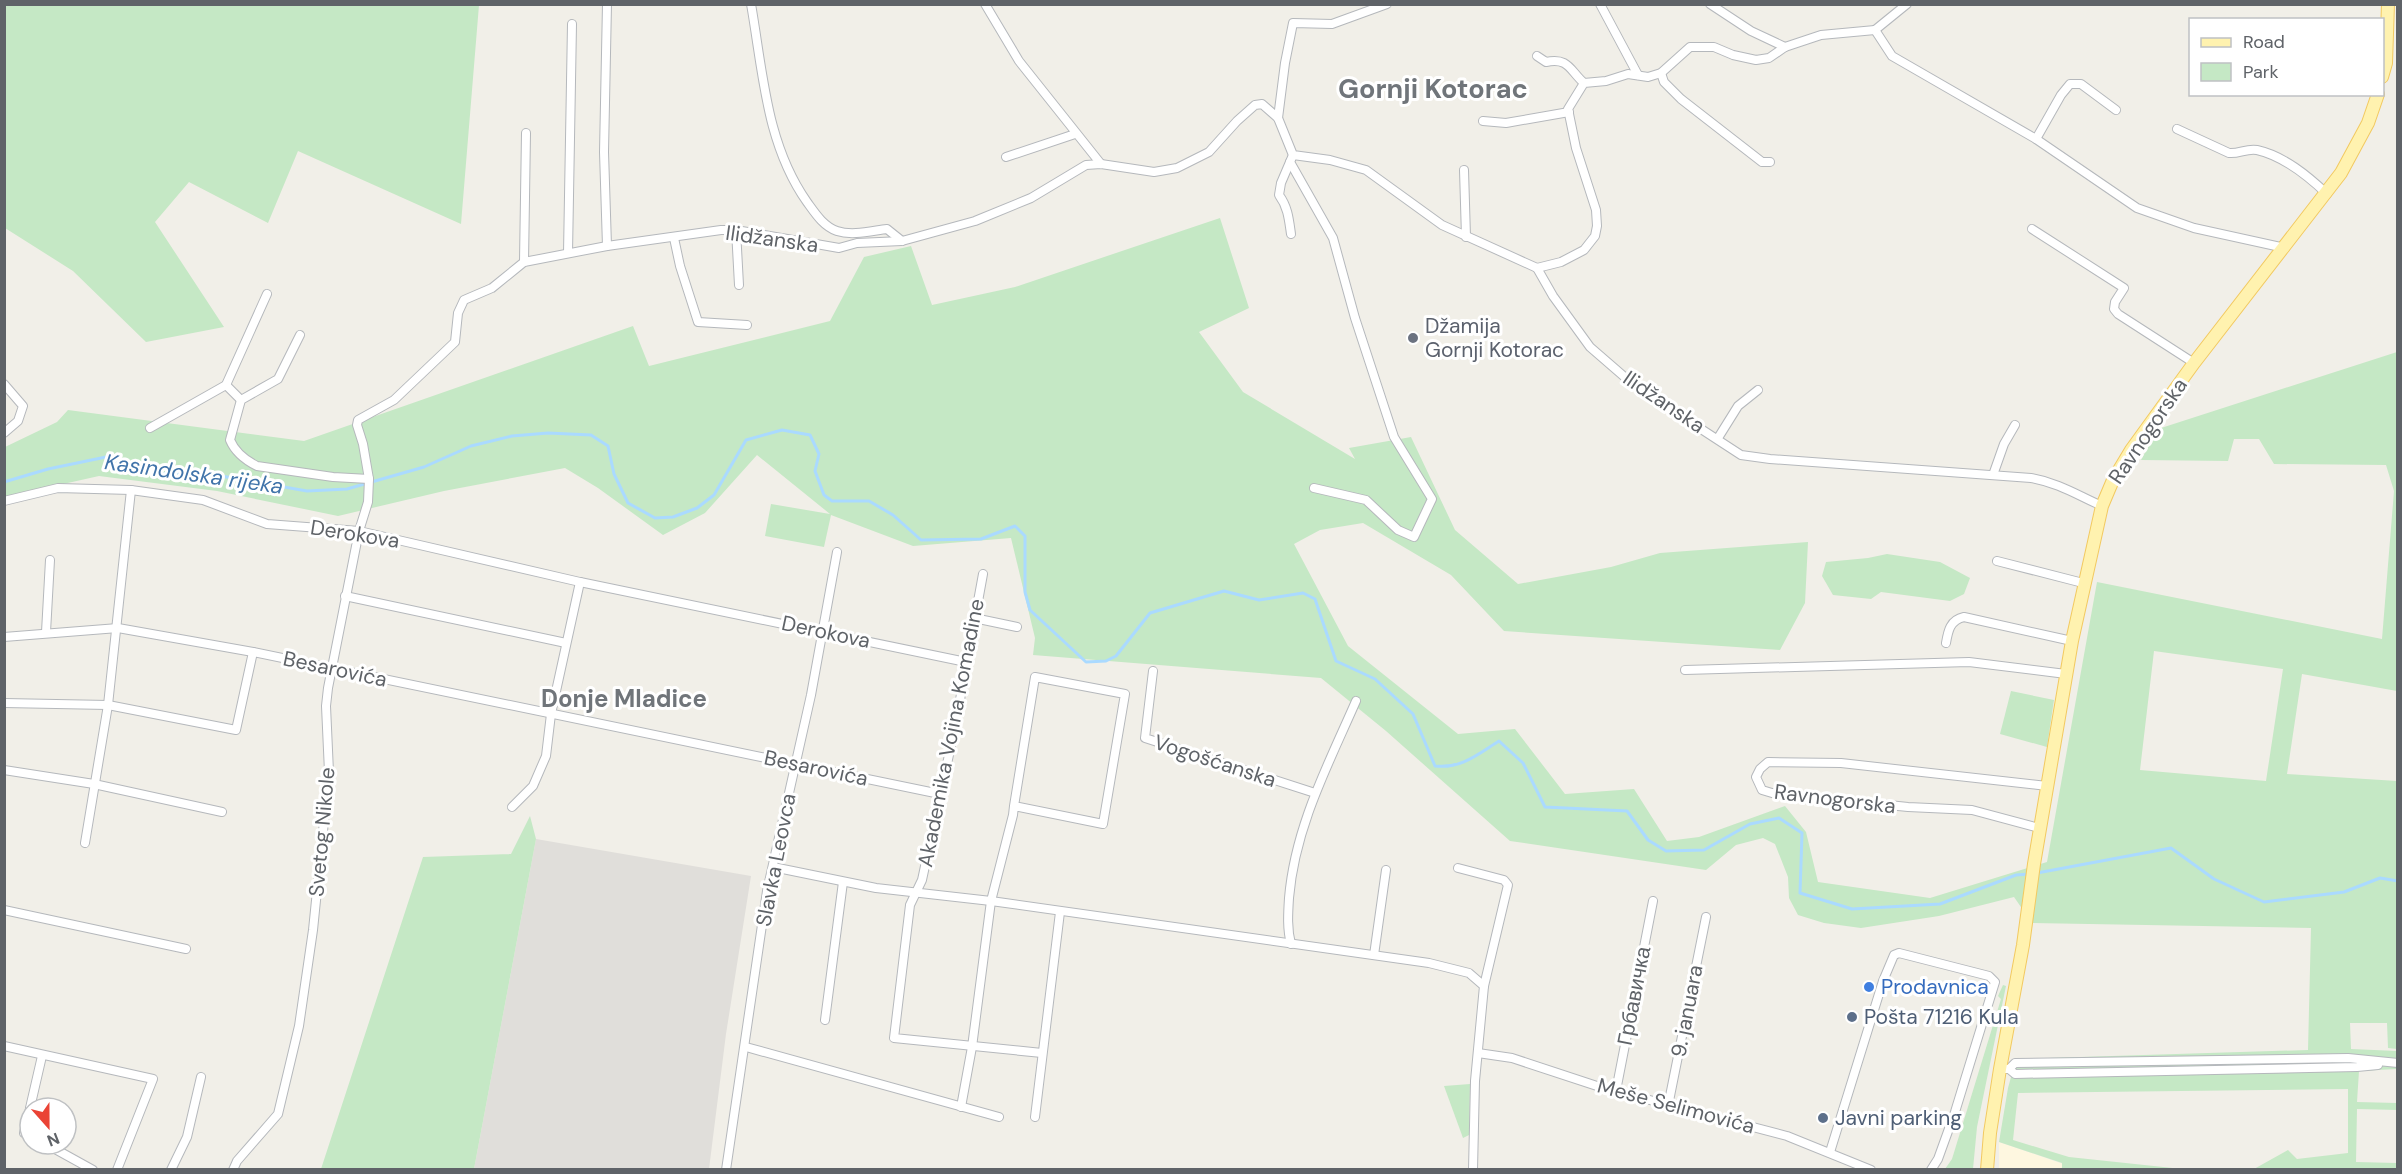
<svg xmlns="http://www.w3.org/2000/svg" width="2402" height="1174" font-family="'DM Sans',sans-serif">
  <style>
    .commercial { fill: #fef7e0 }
    .industrial { fill: #e0deda }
    .green { fill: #c5e8c5; fill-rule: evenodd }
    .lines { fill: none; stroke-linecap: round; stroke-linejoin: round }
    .stream { stroke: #aadaff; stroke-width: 3 }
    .minor-casing { stroke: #b5b8bc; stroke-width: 10 }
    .primary-casing { stroke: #f2c960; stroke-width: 14 }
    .minor { stroke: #fff; stroke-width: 8 }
    .primary { stroke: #fff2af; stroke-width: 12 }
    .worship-dot { fill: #6b7280; stroke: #fff; stroke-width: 2 }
    .shop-dot { fill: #3f7fe0; stroke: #fff; stroke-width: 2 }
    .service-dot { fill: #5c6f8a; stroke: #fff; stroke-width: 2 }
    .labels { text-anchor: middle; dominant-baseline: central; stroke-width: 6; stroke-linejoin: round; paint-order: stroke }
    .street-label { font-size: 21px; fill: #5f6368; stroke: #fff }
    .worship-label { font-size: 21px; fill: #5b616d; stroke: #fff; text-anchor: start }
    .shop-label { font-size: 21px; fill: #366cbe; stroke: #fff; text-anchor: start }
    .service-label { font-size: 21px; fill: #4e5e75; stroke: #fff; text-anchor: start }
    .water-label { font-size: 22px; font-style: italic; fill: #4174aa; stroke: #fff }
    .quarter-label { font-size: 24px; font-weight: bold; fill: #70757a; stroke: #fff }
    .district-label { font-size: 27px; font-weight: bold; fill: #70757a; stroke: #fff }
  </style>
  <rect width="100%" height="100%" fill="#f1efe8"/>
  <!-- commercial -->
  <polygon class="commercial" points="1999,1142 2063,1164 2061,1169 1999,1170"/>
  <!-- industrial -->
  <polygon class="industrial" points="536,839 751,876 726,1034 709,1169 474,1169"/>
  <!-- green -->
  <g class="green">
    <polygon points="4,5 479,5 461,224 298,151 268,223 189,182 155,222 224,327 146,342 73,271 5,228"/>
    <path d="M1220,218L1249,308L1199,332L1243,392L1355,459L1349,448L1411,437L1455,530L1518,584L1611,567L1660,553L1808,542L1805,603L1780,650L1504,631L1451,575L1363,523L1320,530L1294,544L1348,646L1458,734L1515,729L1565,794L1634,789L1667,841L1699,837L1785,806L1806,832L1818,882L1930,898L2047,862L2097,582L2382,639L2394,491L2386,465L2274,464L2259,439H2234L2228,461L2141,460L2158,429L2397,352V691L2302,674L2287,774L2397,781V1049L2388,1048L2387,1023H2350L2351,1049L2397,1051V1069L2359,1071L2357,1102L2397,1103L2398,1110L2357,1109L2356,1162L2397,1163V1169H2254L2288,1150L2297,1159L2348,1153V1089L2018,1093L2013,1140L2069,1157L2182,1169H2066L2062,1168V1163L1999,1142L2008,1088L2016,1059L2308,1050L2311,928L2032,923L2014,897L1939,916L1861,928L1824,923L1798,915L1789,898L1788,877L1775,844L1763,838L1736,845L1706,870L1510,841L1386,731L1321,678L1033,655L1035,638L1011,538L913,546L831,515L824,547L765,536L771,504L830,514L757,455L705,513L663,535L598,488L565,468L444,491L338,516L217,491L99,476L5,497V447L57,422L68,410L304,441L633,326L649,366L830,321L864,257L911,246L932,305L1015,287ZM2154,651L2283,669L2266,781L2140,770Z"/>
    <polygon points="1887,554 1940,562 1970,578 1964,594 1950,601 1881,592 1871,599 1833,595 1822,576 1826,562 1868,558"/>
    <polygon points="2011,691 2054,700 2047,747 2000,734"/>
    <polygon points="530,816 536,839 474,1169 321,1169 423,857 511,854"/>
    <polygon points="2003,985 2006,986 1977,1127 1973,1169 1945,1169 1952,1159 2001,999 1998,996"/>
    <polygon points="1470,1084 1469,1135 1463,1138 1444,1086"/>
  </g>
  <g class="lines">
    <!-- stream -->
    <g class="stream">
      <path d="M4,482L48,469L106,457L156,474L198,472L307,491L347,489L424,467L471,446L512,436L548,433L591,435L608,446L614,474L628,503L655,518L673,517L697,508L714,495L746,440L782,430L810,435L819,454L815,471L824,495L832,501H869L893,515L921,540L981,539L1015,526L1025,536V592L1030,610L1086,662L1106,661L1116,656L1150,613L1224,591L1259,600L1303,593L1315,599L1336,661L1375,679L1413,714L1435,766C1461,769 1478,754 1499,741L1523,763L1545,807L1627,811L1648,840L1666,851L1704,850L1750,824L1779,818L1802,833L1800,893L1852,909L1940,904L2016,875L2030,874"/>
      <polyline points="2037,873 2171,848 2214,879 2264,902 2344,892 2380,878 2398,881"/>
    </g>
    <defs>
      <g id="minor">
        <path d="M751,4C763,72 766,144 807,202C815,213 823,226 837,231C852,236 871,231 887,229L902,241"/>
        <polyline points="985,4 1019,61 1101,164"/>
        <polyline points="1600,4 1638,75"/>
        <polyline points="1710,4 1751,31 1785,47"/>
        <polyline points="1875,30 1892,56 2036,139 2137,208 2194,228 2285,248"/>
        <polyline points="1875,30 1907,4"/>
        <path d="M1537,56L1546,62C1569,57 1570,71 1584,83"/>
        <polyline points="1661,73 1664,82 1681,99 1762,162 1770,162"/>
        <polyline points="1278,118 1285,63 1293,23 1332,24 1387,4"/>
        <polyline points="1483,121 1506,123 1569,112"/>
        <path d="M2177,129L2229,153C2239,154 2247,148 2257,150C2284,156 2308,176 2327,194"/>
        <polyline points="2036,139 2061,95 2070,84 2081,84 2116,110"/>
        <polyline points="1293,155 1290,162 1333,238 1355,318 1394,437 1432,499 1414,537 1398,530 1366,500 1314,488"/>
        <polyline points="1006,157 1075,134"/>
        <path d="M1290,162L1281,183L1279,195C1288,207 1289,220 1291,234"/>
        <polyline points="1464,170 1466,237"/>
        <polyline points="2032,229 2124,288 2115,302 2114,309 2118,314 2194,363"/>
        <polyline points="736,230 739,285"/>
        <polyline points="674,238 680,266 698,322 747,325"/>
        <polyline points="607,246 604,152 607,4"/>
        <polyline points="568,253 572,24"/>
        <polyline points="524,262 526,133"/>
        <polyline points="1537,268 1561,262 1584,250 1595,236 1597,226 1596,210 1576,148 1568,109 1584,83 1606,81 1628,74 1648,77 1661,73 1690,47 1714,47 1733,55 1756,60 1769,58 1785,47 1821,35 1875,30"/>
        <path d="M300,335L278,379L241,400L230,440C235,452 245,460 257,466L333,477L369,479"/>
        <polyline points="4,384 23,406 18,421 4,433"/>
        <polyline points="226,385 241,400"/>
        <polyline points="150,428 226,385 267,294"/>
        <polyline points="1718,438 1738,406 1758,390"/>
        <polyline points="1993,475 2004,444 2015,425"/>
        <polyline points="4,501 58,488 131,490 203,500 267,524 359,531 580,582 966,662"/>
        <polyline points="1997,561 2083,583"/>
        <polyline points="983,574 955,727 922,880 910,905 894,1038 1042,1053"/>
        <polyline points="345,596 566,643"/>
        <polyline points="974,618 1017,627"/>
        <polyline points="46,632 50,560"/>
        <polyline points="4,637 118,628 253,652 940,794"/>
        <path d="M1946,643C1948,631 1950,620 1964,617L2072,641"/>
        <polyline points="1685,670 1969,662 2066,674"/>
        <polyline points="1153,671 1145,738 1315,793"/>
        <polyline points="4,703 108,705 236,730 253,652"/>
        <polyline points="4,770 94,784 222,812"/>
        <polyline points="512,807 533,786 546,756 551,714 580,582"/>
        <polyline points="2039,828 1972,810 1908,807 1772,793 1762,790 1756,777 1760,769 1768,762 1841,763 2047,786"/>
        <polyline points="85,843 108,705 131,490"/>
        <polyline points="773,867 876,888 991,901 1429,963 1469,973 1484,986 1475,1081 1473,1170"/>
        <polyline points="1458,868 1504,880 1508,885 1484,986"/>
        <polyline points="4,910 186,949"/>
        <path d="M1291,944C1287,929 1288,914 1289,898C1295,827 1328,765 1356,701"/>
        <polyline points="1374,955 1386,870"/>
        <polyline points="825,1020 843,882"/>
        <polyline points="4,1046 153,1079 117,1170"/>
        <polyline points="746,1047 999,1117"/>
        <polyline points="1478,1053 1512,1058 1600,1087 1787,1136 1871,1170"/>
        <polyline points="2000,1069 2009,1069 2015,1063 2348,1058 2398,1063"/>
        <polyline points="2009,1069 2015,1074 2357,1067 2378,1065"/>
        <polyline points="1616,1091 1653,901"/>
        <polyline points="1668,1106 1706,917"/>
        <polyline points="961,1107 972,1047 991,901 1013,815 1014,806 1035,677 1125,694 1103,824 1014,806"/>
        <polyline points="30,1108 42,1056"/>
        <polyline points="30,1109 24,1133 30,1136"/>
        <polyline points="1035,1117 1060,912"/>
        <polyline points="46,1144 93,1170"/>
        <polyline points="1830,1152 1883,981 1894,955 1899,953 1989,976 1995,982 1955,1112 1938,1159 1931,1170"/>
        <polyline points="171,1170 187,1137 201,1077"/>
        <path d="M233,1170L237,1161L278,1114L299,1026L313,930L329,772L326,706L328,688L359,531L368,502L369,479L363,444L357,425L358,420L394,400L455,342L458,313L464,300L492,288L524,262L607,246L721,230H736L839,248L857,243L902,241L975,221L1031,198L1086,165L1101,164L1154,172L1177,168L1209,152L1237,121L1255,105L1262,104L1278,118L1293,155L1330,160L1366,170L1442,225L1537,268L1553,296L1590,347L1635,386L1741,455L1770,459L2031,478C2059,483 2077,495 2102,506"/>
        <polyline points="726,1170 767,891 811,695 837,552"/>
      </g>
      <g id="primary">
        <polyline points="2382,77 2386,63 2388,4"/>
        <polyline points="1987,1170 1990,1133 2000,1069 2023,945 2034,864 2072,641 2102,506 2113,480 2131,450 2194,363 2341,173 2368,123 2378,94"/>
      </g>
    </defs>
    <!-- minor casing -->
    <use href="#minor" class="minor-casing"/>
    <!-- primary casing -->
    <use href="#primary" class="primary-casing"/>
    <!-- minor -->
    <use href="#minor" class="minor"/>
    <!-- primary -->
    <use href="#primary" class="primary"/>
  </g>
  <!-- markers -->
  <circle class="worship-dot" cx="1413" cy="338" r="6"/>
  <circle class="shop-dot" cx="1869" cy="987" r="6"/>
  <g class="service-dot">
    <circle cx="1852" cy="1017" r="6"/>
    <circle cx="1823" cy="1118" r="6"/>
  </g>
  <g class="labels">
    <!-- street labels -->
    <g class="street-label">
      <text transform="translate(772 239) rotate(8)">Ilidžanska</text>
      <text transform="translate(1664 402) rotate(34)">Ilidžanska</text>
      <text transform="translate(2148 431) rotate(-56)">Ravnogorska</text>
      <text transform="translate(355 534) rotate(9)">Derokova</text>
      <text transform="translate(826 632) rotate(12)">Derokova</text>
      <text transform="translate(335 669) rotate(12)">Besarovića</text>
      <text transform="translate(951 733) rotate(-79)">Akademika Vojina Komadine</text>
      <text transform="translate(1215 761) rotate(18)">Vogošćanska</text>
      <text transform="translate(816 768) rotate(12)">Besarovića</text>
      <text transform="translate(1835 799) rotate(7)">Ravnogorska</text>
      <text transform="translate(322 832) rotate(-85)">Svetog Nikole</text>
      <text transform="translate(776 860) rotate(-79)">Slavka Leovca</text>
      <text transform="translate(1634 996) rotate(-79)">Грбавичка</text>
      <text transform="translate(1687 1011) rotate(-79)">9. januara</text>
      <text transform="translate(1676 1106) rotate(15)">Meše Selimovića</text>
    </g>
    <!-- worship labels -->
    <g class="worship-label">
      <text x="1425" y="326">Džamija<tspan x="1425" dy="24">Gornji Kotorac</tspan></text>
    </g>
    <!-- shop labels -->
    <g class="shop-label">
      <text x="1881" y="987">Prodavnica</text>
    </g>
    <!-- service labels -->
    <g class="service-label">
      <text x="1864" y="1017">Pošta 71216 Kula</text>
      <text x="1835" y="1118">Javni parking</text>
    </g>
    <!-- water labels -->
    <g class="water-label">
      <text transform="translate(194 474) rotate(8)">Kasindolska rijeka</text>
    </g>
    <!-- quarter labels -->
    <g class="quarter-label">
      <text x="624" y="698">Donje Mladice</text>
    </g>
    <!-- district labels -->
    <g class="district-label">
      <text x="1433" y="88">Gornji Kotorac</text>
    </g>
  </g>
  <!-- border -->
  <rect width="2402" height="1174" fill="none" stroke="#5f6368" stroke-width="12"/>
  <!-- legend -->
  <rect x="2189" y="18" width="195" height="78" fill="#ffffff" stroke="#bfc1c3" stroke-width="1.5"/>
  <rect x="2201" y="38" width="30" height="9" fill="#fff2af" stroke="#bfc1c3" stroke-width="1.5"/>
  <text x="2243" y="48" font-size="18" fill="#5f6368">Road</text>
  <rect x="2201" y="63" width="30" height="18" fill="#c5e8c5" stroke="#bfc1c3" stroke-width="1.5"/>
  <text x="2243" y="78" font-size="18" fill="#5f6368">Park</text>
  <!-- north arrow -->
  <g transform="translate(48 1126) rotate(159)"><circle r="28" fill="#ffffff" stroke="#bfc1c3" stroke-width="1.5"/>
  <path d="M0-4.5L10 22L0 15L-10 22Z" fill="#ea4335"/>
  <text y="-9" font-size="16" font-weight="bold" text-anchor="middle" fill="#5f6368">N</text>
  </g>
</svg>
